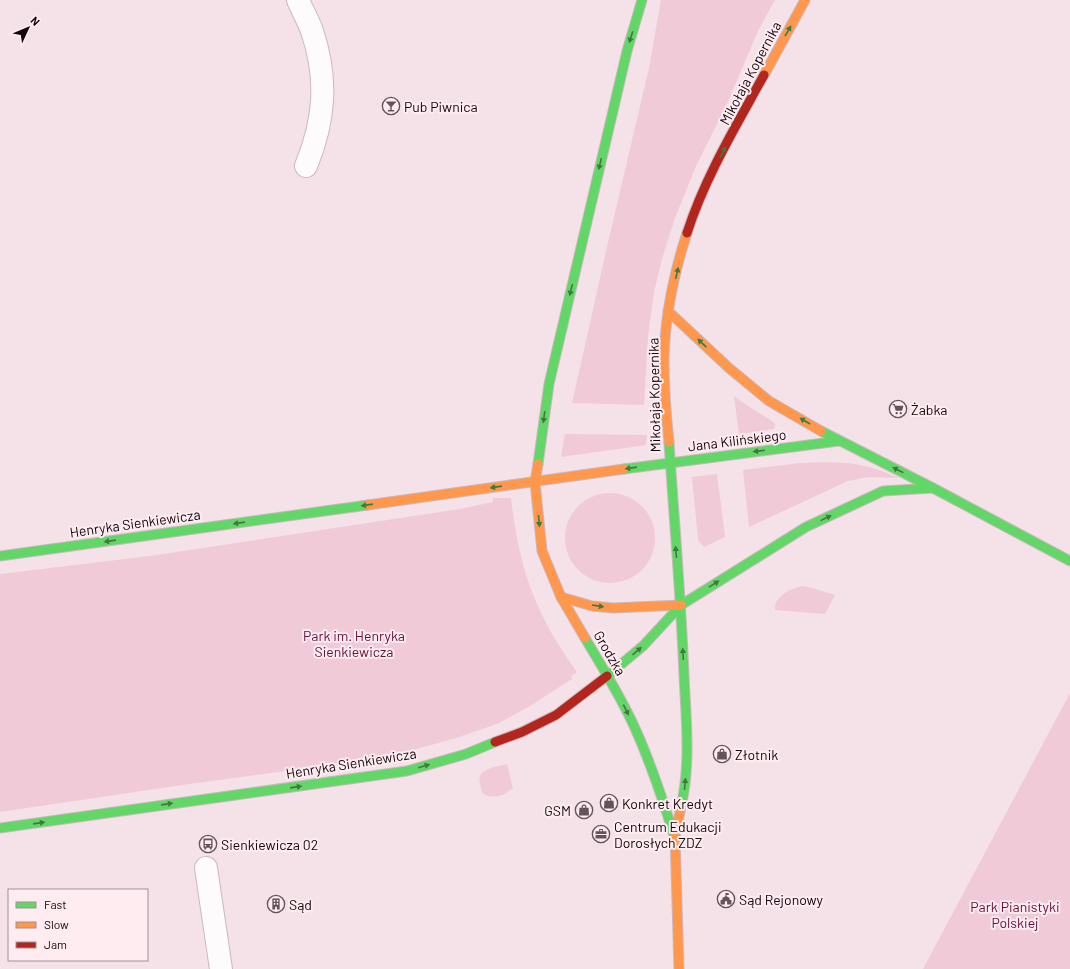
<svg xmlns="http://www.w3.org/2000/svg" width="1070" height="969" font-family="Barlow,sans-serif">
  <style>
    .green { fill: #f0cad6 }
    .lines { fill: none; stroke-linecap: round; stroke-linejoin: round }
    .street-casing { stroke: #c9b9be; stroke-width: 24 }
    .fast-casing { stroke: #c9b9be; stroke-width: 11 }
    .slow-casing { stroke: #c9b9be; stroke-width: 11 }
    .jam-casing { stroke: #c9b9be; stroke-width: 11 }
    .street { stroke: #fdfbfc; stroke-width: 22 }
    .fast { stroke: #63d668; stroke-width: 9 }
    .slow { stroke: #ff974d; stroke-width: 9 }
    .jam { stroke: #b3261e; stroke-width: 9 }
    .oneway { fill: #3f793e }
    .labels { text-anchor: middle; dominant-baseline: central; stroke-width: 4; stroke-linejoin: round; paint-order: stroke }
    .street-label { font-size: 14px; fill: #13070b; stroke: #feecf1 }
    .poi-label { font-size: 14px; fill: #13070b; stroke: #feecf1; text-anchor: start }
    .park-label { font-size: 14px; fill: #690d39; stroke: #feecf1 }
  </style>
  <rect width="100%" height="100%" fill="#f4e2e8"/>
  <!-- green -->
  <g class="green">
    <polygon points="661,0 775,0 758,31 727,104 696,166 675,218 662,259 654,292 648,336 644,405 572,403 607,247 649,68"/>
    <polygon points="734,396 748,406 772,421 775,424 774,429 739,434"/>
    <polygon points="565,434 647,435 646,445 561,457"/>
    <path d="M800,463C825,462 852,461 875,469C883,471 891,475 899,478L868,477L848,481L749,527L743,470Z"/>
    <polygon points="717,474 725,537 704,547 698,540 692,477"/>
    <circle cx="610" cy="538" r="45"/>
    <path d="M493,498H511C519,568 535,614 577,672L571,676L572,679L530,706L497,724L453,739L383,758L189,784L0,812V574L150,556L460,509L493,502Z"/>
    <path d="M803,586L812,588L835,595L825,614L775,610C774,596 791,588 803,586Z"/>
    <polygon points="1070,693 1070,969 923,969"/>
    <path d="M507,764L513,788C505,795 495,799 485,795C481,792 481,788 480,784C476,768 496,767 507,764Z"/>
  </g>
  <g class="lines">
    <defs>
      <g id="street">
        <path d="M298,0C302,10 308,20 312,31C328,78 325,120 306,166"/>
        <polyline points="206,868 221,969"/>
      </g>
      <g id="fast">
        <polyline points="821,431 933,488 1070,561"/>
        <path d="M669,442C674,519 681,597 684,675C686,718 691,764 681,807"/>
        <polyline points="538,464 549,384 627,51 642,0"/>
        <polyline points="624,469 839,441"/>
        <polyline points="0,556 368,505"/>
        <path d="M585,638C602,667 620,695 634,726C650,761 662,798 674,835"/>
        <polyline points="607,676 643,646 681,605 806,527 883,491 933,488"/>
        <polyline points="0,828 407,771 466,754 495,742"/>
      </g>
      <g id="slow">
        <polyline points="764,75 805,0"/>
        <polyline points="668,311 729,368 769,401 821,431"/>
        <path d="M669,442C666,414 664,387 664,359C665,317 674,273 687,233"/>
        <polyline points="538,464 535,482 542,551 561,597 585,638"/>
        <polyline points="368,505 624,469"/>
        <polyline points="561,597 592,606 613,608 681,605"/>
        <polyline points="679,969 675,836 681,807"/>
      </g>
      <g id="jam">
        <path d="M687,233C705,177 736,126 764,75"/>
        <polyline points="495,742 522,732 556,715 607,676"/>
      </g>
    </defs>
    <!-- street casing -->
    <use href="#street" class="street-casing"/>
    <!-- fast casing -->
    <use href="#fast" class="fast-casing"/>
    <!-- slow casing -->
    <use href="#slow" class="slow-casing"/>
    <!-- jam casing -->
    <use href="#jam" class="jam-casing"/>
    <!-- street -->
    <use href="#street" class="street"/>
    <!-- fast -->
    <use href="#fast" class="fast"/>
    <!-- slow -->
    <use href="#slow" class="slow"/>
    <!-- jam -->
    <use href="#jam" class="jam"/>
  </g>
  <!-- one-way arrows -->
  <defs><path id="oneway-solid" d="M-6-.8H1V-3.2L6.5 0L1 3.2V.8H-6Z"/></defs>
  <g class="oneway">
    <use href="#oneway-solid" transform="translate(788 31) rotate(-60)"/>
    <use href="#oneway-solid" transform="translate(631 37) rotate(107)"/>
    <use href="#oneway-solid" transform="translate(723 152) rotate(-62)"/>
    <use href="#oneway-solid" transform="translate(600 164) rotate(103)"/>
    <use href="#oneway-solid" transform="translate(677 273) rotate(-77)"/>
    <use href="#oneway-solid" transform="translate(571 290) rotate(103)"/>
    <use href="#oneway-solid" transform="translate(702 343) rotate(-137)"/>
    <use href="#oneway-solid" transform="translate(544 417) rotate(98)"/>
    <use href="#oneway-solid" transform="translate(805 421) rotate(-150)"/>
    <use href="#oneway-solid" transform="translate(759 451) rotate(173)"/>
    <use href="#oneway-solid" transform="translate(631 468) rotate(172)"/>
    <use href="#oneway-solid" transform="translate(898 470) rotate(-153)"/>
    <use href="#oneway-solid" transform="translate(496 487) rotate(172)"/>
    <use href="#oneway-solid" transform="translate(367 505) rotate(172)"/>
    <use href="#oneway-solid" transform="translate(826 518) rotate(-26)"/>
    <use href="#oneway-solid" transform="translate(539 521) rotate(84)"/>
    <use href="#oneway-solid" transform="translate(239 523) rotate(172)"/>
    <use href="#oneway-solid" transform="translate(110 541) rotate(172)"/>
    <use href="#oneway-solid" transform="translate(676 552) rotate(-95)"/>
    <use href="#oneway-solid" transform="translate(714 584) rotate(-32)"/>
    <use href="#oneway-solid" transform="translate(598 606) rotate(9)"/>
    <use href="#oneway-solid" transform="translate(637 651) rotate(-41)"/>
    <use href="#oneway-solid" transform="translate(683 654) rotate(-93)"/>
    <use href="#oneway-solid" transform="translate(626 710) rotate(64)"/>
    <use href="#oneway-solid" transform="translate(424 766) rotate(-16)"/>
    <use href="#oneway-solid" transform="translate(685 784) rotate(-85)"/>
    <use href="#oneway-solid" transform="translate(296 787) rotate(-8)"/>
    <use href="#oneway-solid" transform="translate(167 804) rotate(-8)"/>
    <use href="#oneway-solid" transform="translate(39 823) rotate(-8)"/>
  </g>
  <!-- icons -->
  <defs>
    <symbol id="bar-ring" viewBox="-11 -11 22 22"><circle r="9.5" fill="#feecf1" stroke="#625458" stroke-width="1.5"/><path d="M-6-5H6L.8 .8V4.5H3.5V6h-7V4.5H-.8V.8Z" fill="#625458"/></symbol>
    <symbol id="supermarket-ring" viewBox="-11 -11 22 22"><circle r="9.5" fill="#feecf1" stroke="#625458" stroke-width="1.5"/><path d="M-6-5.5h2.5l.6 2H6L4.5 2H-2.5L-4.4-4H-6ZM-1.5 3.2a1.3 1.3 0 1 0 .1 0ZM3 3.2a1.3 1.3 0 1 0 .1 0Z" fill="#625458"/></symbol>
    <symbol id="shop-ring" viewBox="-11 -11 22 22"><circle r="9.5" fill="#feecf1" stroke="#625458" stroke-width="1.5"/><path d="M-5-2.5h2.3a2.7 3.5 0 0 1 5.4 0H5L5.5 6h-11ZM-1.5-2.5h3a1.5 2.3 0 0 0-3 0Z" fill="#625458"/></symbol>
    <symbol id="office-ring" viewBox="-11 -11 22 22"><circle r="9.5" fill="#feecf1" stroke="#625458" stroke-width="1.5"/><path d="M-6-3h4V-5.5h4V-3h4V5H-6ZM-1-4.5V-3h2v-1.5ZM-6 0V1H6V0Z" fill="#625458"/></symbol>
    <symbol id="bus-ring" viewBox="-11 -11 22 22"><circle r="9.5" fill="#feecf1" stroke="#625458" stroke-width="1.5"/><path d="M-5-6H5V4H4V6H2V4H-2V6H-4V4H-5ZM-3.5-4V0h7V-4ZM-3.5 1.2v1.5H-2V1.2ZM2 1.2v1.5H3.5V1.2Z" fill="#625458"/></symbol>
    <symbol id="civic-ring" viewBox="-11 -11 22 22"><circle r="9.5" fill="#feecf1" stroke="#625458" stroke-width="1.5"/><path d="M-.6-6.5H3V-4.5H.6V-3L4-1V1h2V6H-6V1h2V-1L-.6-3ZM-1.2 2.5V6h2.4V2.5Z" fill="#625458"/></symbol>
    <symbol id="building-ring" viewBox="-11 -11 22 22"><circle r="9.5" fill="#feecf1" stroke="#625458" stroke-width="1.5"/><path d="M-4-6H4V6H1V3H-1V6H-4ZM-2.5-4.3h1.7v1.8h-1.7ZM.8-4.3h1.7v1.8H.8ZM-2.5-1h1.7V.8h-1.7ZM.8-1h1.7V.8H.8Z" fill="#625458"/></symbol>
  </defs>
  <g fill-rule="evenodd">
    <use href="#bar-ring" x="381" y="96" width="20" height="20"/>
    <use href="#supermarket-ring" x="888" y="399" width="20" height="20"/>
    <use href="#shop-ring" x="712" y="744" width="20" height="20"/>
    <use href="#shop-ring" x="599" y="793" width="20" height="20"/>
    <use href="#shop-ring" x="574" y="800" width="20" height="20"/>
    <use href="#office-ring" x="591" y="824" width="20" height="20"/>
    <use href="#bus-ring" x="198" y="834" width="20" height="20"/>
    <use href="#civic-ring" x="716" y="889" width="20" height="20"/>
    <use href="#building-ring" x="266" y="894" width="20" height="20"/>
  </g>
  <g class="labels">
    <!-- street labels -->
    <g class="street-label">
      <text transform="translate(750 73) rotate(-62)">Mikołaja Kopernika</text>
      <text transform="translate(654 395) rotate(-91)">Mikołaja Kopernika</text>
      <text transform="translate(737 440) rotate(-7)">Jana Kilińskiego</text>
      <text transform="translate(135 523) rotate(-8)">Henryka Sienkiewicza</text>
      <text transform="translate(610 653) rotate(60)">Grodzka</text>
      <text transform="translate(351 763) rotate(-9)">Henryka Sienkiewicza</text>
    </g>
    <!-- poi labels -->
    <g class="poi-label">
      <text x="404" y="106">Pub Piwnica</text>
      <text x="911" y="409">Żabka</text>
      <text x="735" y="754">Złotnik</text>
      <text x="622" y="803">Konkret Kredyt</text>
      <text x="571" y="810" text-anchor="end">GSM</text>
      <text x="614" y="826">Centrum Edukacji<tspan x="614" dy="16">Dorosłych ZDZ</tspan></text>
      <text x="221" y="844">Sienkiewicza 02</text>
      <text x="739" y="899">Sąd Rejonowy</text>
      <text x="289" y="904">Sąd</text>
    </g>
    <!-- park labels -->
    <g class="park-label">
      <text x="354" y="635">Park im. Henryka<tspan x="354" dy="16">Sienkiewicza</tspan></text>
      <text x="1015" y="906">Park Pianistyki<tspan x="1015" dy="16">Polskiej</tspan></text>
    </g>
  </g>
  <!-- legend -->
  <rect x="8" y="889" width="140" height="72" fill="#feecf1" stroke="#a09095"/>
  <rect x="16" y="902" width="20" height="6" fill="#63d668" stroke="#a09095"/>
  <text x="44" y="909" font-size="12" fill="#13070b">Fast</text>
  <rect x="16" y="922" width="20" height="6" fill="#ff974d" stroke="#a09095"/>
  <text x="44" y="929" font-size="12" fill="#13070b">Slow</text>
  <rect x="16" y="942" width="20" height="6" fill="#b3261e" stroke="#a09095"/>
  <text x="44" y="949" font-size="12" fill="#13070b">Jam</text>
  <!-- north arrow -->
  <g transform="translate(28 28) rotate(46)" stroke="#feecf1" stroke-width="3" paint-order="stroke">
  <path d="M0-3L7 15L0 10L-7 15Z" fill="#13070b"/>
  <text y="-6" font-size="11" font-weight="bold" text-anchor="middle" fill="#13070b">N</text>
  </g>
</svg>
